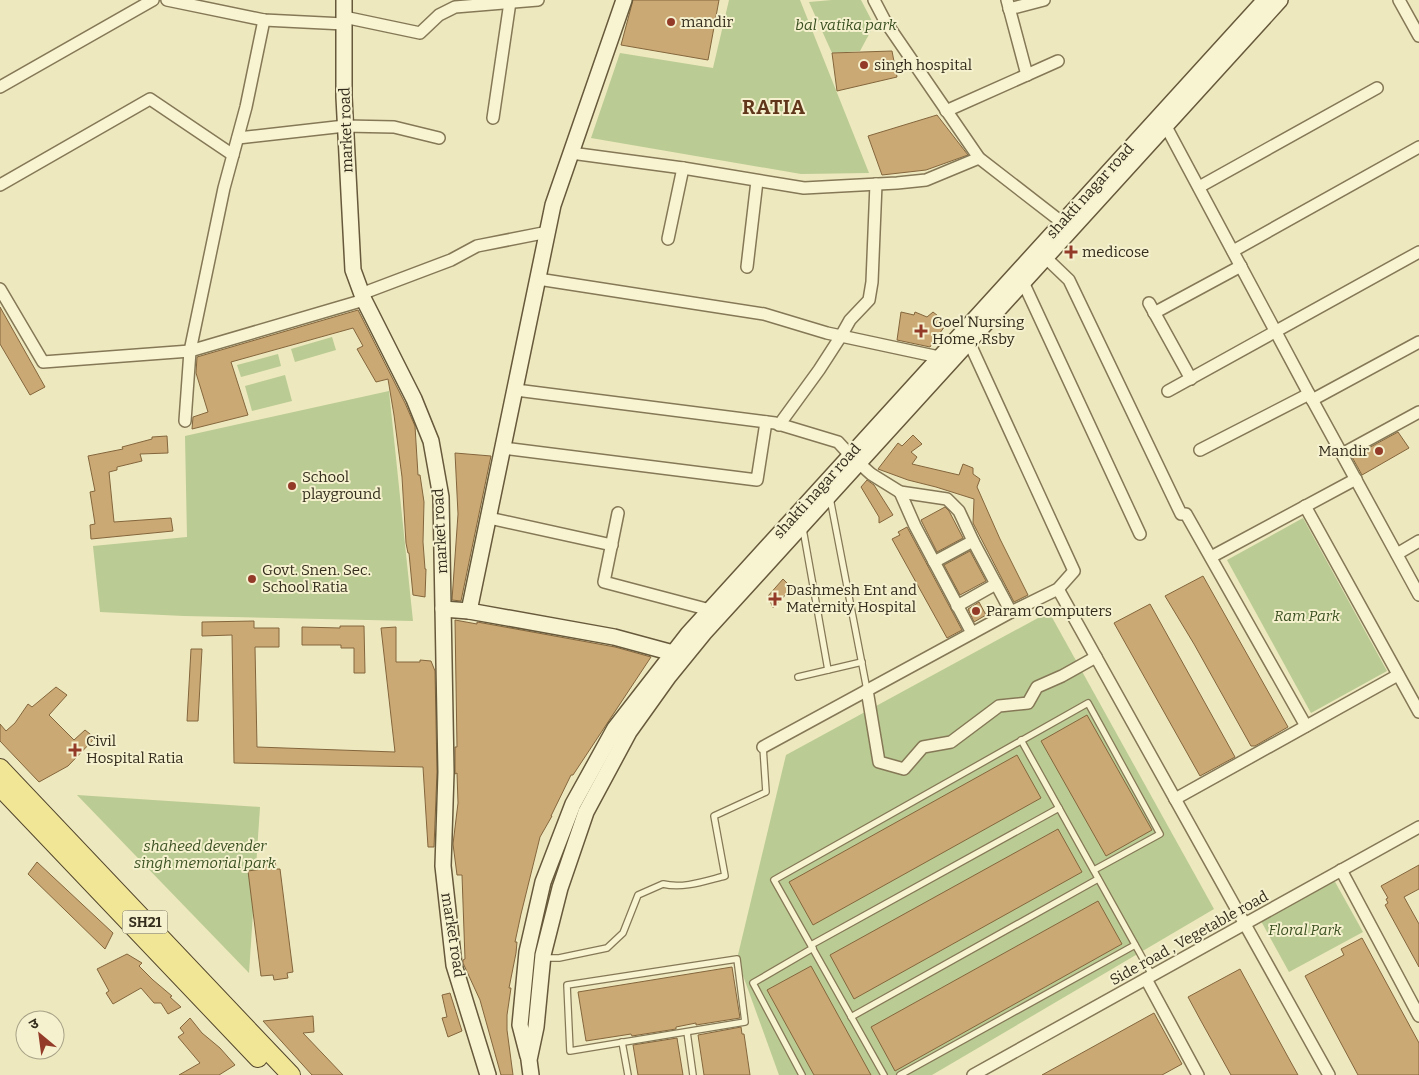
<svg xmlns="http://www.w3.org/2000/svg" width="1419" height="1075" font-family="Bitter,'Noto Sans Devanagari',serif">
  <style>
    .green { fill: #bacb93 }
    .building { fill: #cba974; stroke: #84663d }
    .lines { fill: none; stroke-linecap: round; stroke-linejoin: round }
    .lane-casing { stroke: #857857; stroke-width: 8 }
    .street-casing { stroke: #857857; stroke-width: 14 }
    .secondary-casing { stroke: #67593b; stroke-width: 18 }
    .primary-casing { stroke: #52452c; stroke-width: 20 }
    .lane { stroke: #f8f4d1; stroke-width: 5.5 }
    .street { stroke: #f8f4d1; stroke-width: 11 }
    .secondary { stroke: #f8f4d1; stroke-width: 15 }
    .primary { stroke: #f1e695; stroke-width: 18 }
    .poi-dot { fill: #933b28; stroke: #f5f1ce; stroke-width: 2 }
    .labels { text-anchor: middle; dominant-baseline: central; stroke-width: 4; stroke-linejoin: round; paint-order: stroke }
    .shield { fill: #f5f1ce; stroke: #6e6751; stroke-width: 1 }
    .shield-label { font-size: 14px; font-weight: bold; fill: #342c1c }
    .poi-label { font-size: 15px; fill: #342c1c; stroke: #f5f1ce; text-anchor: start }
    .park-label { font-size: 15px; font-style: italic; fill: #3c5122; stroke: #f5f1ce }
    .street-label { font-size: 15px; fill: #342c1c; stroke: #f5f1ce }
    .district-label { font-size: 20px; font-weight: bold; letter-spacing: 1px; fill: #61371c; stroke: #f5f1ce }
  </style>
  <rect width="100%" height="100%" fill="#ede8be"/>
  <!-- green -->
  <g class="green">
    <polygon points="729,0 800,0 869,173 801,174 591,138 620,53 713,68"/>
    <polygon points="832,0 861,0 874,25 860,51 832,53 809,2"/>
    <polygon points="332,337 336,350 295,362 291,349"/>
    <polygon points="278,354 281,366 241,377 237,365"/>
    <polygon points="285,375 292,401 252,411 245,386"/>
    <polygon points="389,391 413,621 184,616 100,612 93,546 187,537 185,436"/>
    <polygon points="1303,518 1387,671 1311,713 1227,560"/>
    <polygon points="1049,612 1214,909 932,1075 779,1075 737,959 786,755"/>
    <polygon points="77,795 260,807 249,973"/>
    <polygon points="1334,880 1363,932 1289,972 1261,921"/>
  </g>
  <!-- building -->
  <g class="building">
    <polygon points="633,0 719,0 708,60 621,45"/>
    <polygon points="892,51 897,77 837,91 832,53"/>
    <polygon points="937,115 968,155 926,170 882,175 868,136"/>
    <polygon points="0,307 45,387 30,395 0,344"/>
    <polygon points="358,310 405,403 415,426 418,475 420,475 424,502 423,542 425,569 426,569 425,597 413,595 409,553 408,553 406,543 402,477 394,415 388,379 376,382 357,349 363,346 353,328 231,362 248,415 192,429 193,417 208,412 196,373 197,357"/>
    <polygon points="901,312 914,315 915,312 927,317 933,312 947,323 930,347 897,340"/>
    <polygon points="1398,432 1409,448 1362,475 1352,457"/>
    <polygon points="913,435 922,444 911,452 917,457 912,464 959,475 963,464 973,468 973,474 980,479 977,487 1000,539 1028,595 1014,602 973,523 974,499 936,487 908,480 878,469 898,443 902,446"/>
    <polygon points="167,436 168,453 140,454 142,461 117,467 117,470 109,472 114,522 171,518 173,531 91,539 90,525 95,524 90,492 95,491 88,456 123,449 122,447 152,439 152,437"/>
    <polygon points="455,453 491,456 461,601 452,600 458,514"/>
    <polygon points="867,480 874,485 893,515 879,523 879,517 861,487"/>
    <polygon points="945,507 949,511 963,538 937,552 921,520"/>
    <polygon points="907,527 962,630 947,638 892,539 900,535 898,532"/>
    <polygon points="970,551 986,581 960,595 944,565"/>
    <polygon points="1203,576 1288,727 1255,746 1251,746 1194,644 1165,596"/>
    <polygon points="783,579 792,588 773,608 768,596"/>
    <polygon points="979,602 986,615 974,622 968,609"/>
    <polygon points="1150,604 1235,757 1200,776 1114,623"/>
    <polygon points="455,620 477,624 477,622 615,647 651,657 573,775 571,775 551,816 552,816 540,837 521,914 515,942 517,942 516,953 509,988 511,988 507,1015 507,1030 513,1075 501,1075 480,1000 463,963 463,960 465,959 462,875 457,875 453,844 458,803 457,773 455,774 455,747 457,747"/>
    <polygon points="254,621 254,628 279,628 279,647 255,647 257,747 395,752 381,628 396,627 396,662 420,662 420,660 431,661 435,671 437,772 434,847 428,847 423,767 234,763 232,635 202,636 202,622"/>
    <polygon points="340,626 364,626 365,673 354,673 354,648 341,648 341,645 302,645 302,627 340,628"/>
    <polygon points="191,649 202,649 198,721 187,721"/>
    <polygon points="56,687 67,695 49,715 74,740 85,730 95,738 68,766 39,782 0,741 0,724 6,731 15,723 28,704 32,707"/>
    <polygon points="1087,715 1152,830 1106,856 1041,741"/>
    <polygon points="1017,755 1041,798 813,925 789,882"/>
    <polygon points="1058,829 1082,872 854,999 830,955"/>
    <polygon points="275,859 276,869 280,869 293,972 287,973 288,978 274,980 273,975 261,976 248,871 262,869 261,861"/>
    <polygon points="37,862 113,933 105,949 28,874"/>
    <polygon points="1419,865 1419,889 1404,897 1419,924 1419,967 1385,905 1388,903 1386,899 1388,898 1381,886"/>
    <polygon points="1098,901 1122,944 895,1071 871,1027"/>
    <polygon points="1362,938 1419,1043 1419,1075 1358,1075 1305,976 1344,955 1341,949"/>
    <polygon points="127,954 142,963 139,966 153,980 172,996 170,997 181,1007 168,1014 161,1003 154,1003 141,988 113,1004 106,993 109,991 97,969"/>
    <polygon points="811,966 871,1075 814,1075 767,990"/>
    <polygon points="732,967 740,1018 696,1025 696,1023 676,1027 676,1029 632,1036 631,1034 586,1041 578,992"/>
    <polygon points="1240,969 1288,1057 1298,1075 1231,1075 1201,1021 1188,997"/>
    <polygon points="450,993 462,1031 448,1037 442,1018 447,1017 442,995"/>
    <polygon points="1154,1013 1182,1064 1162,1075 1042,1075"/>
    <polygon points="313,1016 314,1032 303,1033 343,1075 312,1075 263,1021"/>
    <polygon points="190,1018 202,1033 220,1048 235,1065 219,1075 179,1075 200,1063 178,1037 184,1033 180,1028"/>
    <polygon points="741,1027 742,1034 744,1034 750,1075 704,1075 698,1035"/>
    <polygon points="677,1038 683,1075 638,1075 633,1045"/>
  </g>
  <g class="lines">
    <defs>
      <g id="lane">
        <polyline points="830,498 867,690"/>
        <polyline points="803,529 828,670"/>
        <polyline points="798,677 862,662"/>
        <polyline points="1021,740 1152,975"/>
        <polyline points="811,945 1059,808"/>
        <path d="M544,958H559L607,948L623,933L638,895L663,884C683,889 705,881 725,876L714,816L766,792L763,747"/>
        <polygon points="737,959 745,1022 570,1051 567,985"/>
        <polyline points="851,1017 1098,879"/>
        <polyline points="687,1032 693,1075"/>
        <polyline points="622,1042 628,1075"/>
        <polyline points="802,1075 753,983 813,948"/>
        <polyline points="884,1075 774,880 1088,703 1160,834 1094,870"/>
        <polyline points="900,1075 1135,945"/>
      </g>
      <g id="street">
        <polyline points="167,0 264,20 344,24"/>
        <polyline points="874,0 885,21 979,158 1068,227"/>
        <polyline points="1007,0 1027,75"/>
        <polyline points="1399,0 1419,36"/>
        <polyline points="1009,9 1044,0"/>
        <polyline points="344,17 420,33 439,15 455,7 538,0"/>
        <polyline points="0,87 153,0"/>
        <polyline points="946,111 1058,61"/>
        <polyline points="493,118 510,2"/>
        <polyline points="1162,119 1309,394 1419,595"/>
        <polyline points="238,138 345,126 394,127 439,138"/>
        <polyline points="571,153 683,168 804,188 897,183 926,180 979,158"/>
        <polyline points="0,185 150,99 233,155"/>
        <polyline points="1199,187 1377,88"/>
        <polyline points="668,239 683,168"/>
        <polyline points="1233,251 1419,147"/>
        <polyline points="1046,258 1069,280 1181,514 1186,514 1306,726"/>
        <polyline points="747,267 757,181"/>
        <polyline points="538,279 764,314 827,333 939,357"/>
        <polyline points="1023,282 1140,534"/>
        <polyline points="0,289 43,362 190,351 364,300"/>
        <polyline points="361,294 451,260 477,246 548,232"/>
        <polyline points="1149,303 1191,379"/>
        <polyline points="1154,313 1241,266"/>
        <polyline points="516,390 775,423 838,442 850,455 871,474 900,492 947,499 959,511 973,541 1011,612"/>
        <polyline points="1168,391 1419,252"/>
        <polyline points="1312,400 1419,342"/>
        <polyline points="185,421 190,351 224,188 246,107 264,20"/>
        <polyline points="779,425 819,370 841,336 850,320 869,300 872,282 876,184"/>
        <polyline points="503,448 757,480 766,422"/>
        <polyline points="1200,450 1309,394"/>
        <polyline points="1342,454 1419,412"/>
        <polyline points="900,492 915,526 972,633"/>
        <polyline points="1305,506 1419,712"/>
        <polyline points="618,513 604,582 710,610"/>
        <polyline points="489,518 612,545"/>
        <polyline points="1397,554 1419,541"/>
        <polyline points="1211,557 1356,479"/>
        <polyline points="934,562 973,541"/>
        <polyline points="1058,589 1329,1075"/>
        <polyline points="957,606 996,584"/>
        <polyline points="867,690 879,762 904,769 923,747 951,742 999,706 1028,703 1037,687 1062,676 1096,657"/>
        <polyline points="763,747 1011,612 1058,589 1074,571 969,342"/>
        <polyline points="1175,799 1398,675"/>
        <polyline points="1341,870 1419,1016"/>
        <polyline points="1146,979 1198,1075"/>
        <polyline points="973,1075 1419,827"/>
      </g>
      <g id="secondary">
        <polyline points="344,0 344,97 353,270 364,300 414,399 431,441 441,497 446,772 443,866 454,965 488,1075"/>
        <polyline points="443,609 469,611 614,637 673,653 680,656"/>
        <polyline points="469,611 553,205 624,0"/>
        <polyline points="528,1056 520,1025 527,952 543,882 573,804 615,728 688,634 1265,0"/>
        <polyline points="531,1075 529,1060 536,1027 543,955 560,888 586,812 629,732 669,676 704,633 1280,0"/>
      </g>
      <g id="primary">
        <polyline points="0,768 291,1075"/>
        <polyline points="0,787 258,1058"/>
      </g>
    </defs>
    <!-- lane casing -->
    <use href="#lane" class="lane-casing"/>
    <!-- street casing -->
    <use href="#street" class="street-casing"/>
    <!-- secondary casing -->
    <use href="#secondary" class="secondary-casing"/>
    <!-- primary casing -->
    <use href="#primary" class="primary-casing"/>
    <!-- lane -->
    <use href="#lane" class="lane"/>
    <!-- street -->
    <use href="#street" class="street"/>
    <!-- secondary -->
    <use href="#secondary" class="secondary"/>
    <!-- primary -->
    <use href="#primary" class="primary"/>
  </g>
  <!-- markers -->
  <g class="poi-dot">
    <circle cx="671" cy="22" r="5"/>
    <circle cx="864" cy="65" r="5"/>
    <path d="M1068.5 244.5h5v5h5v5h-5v5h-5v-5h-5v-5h5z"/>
    <path d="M918.5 323.5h5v5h5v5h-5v5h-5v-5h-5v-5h5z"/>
    <circle cx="1379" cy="451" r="5"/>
    <circle cx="292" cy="486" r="5"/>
    <circle cx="252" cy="579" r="5"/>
    <path d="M772.5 591.5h5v5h5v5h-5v5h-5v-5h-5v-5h5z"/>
    <circle cx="976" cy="611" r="5"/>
    <path d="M72.5 742.5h5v5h5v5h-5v5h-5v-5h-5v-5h5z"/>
  </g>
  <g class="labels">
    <!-- shield labels -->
    <rect class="shield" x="122.5" y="910.5" width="45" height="23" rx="4"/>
    <g class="shield-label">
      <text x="145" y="922">SH21</text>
    </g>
    <!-- poi labels -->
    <g class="poi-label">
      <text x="681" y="22">mandir</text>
      <text x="874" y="65">singh hospital</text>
      <text x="1082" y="252">medicose</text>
      <text x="932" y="322">Goel Nursing<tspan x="932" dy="17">Home, Rsby</tspan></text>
      <text x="1369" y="451" text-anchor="end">Mandir</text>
      <text x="302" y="477">School<tspan x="302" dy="17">playground</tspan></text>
      <text x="262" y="570">Govt. Snen. Sec.<tspan x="262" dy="17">School Ratia</tspan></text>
      <text x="786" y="590">Dashmesh Ent and<tspan x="786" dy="17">Maternity Hospital</tspan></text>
      <text x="986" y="611">Param Computers</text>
      <text x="86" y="741">Civil<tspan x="86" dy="17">Hospital Ratia</tspan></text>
    </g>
    <!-- park labels -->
    <g class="park-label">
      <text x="846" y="25">bal vatika park</text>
      <text x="1307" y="616">Ram Park</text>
      <text x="205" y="846">shaheed devender<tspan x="205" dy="17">singh memorial park</tspan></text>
      <text x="1305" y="930">Floral Park</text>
    </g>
    <!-- street labels -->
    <g class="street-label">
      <text transform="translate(346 130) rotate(-92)">market road</text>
      <text transform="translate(1090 191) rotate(-48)">shakti nagar road</text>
      <text transform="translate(817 491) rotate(-48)">shakti nagar road</text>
      <text transform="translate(440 531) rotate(-93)">market road</text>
      <text transform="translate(453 935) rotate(81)">market road</text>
      <text transform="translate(1189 938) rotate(-29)">Side road , Vegetable road</text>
    </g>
    <!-- district labels -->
    <g class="district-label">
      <text x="774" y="107">RATIA</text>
    </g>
  </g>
  <!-- north arrow -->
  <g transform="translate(40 1035) rotate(331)"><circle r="24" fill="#f5f1ce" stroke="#a8a287"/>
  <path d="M0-4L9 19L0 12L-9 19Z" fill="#933b28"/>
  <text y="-8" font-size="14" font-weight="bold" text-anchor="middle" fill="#342c1c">उ</text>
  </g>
</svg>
